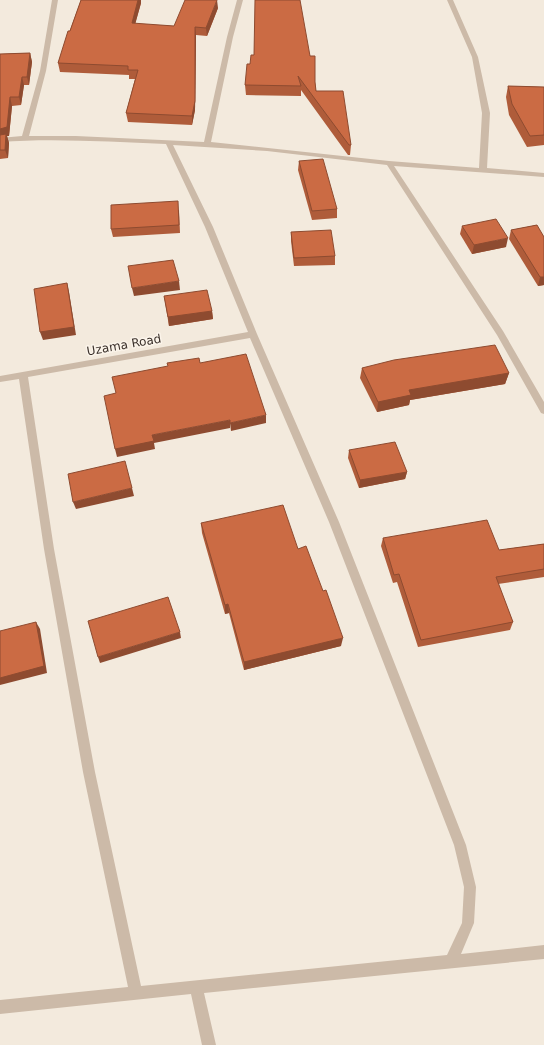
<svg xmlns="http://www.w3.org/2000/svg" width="544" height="1045" font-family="'DejaVu Sans',sans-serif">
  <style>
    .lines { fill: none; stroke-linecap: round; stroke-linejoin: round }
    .minor { fill: #ccbaa8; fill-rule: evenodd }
    .wall { fill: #af5c3a }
    .shaded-wall { fill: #8e4b30 }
    .building { fill: #cb6b44; stroke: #8e4b30 }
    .labels { text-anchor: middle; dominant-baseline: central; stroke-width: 3; stroke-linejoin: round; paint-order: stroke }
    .street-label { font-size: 12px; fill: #392f29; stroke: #fbf4ea }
  </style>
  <rect width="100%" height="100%" fill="#f3eadd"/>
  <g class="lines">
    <!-- minor -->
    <path class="minor" d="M52,0H58L46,71L29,136H76L204,142L227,37L237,0H243L233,37L211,142L389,161L479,168L482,113L472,57L447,0H453L478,57L490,113L487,168L544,173V177L394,166L503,331L544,402V414L541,413L497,335L387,165L267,151L173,145L213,227L257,334L339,522L466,845L476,887L474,923L461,954L544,945V959L204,993L216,1045H202L191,994L0,1014V1000L128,987L83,772L44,549L19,379L0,382V376L248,332L205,227L166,144C111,142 55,138 0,142V138L22,136L40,71ZM250,338L329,522L454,845L464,887L462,923L447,955L141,986L95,772L54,549L28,377Z"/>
  </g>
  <!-- wall -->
  <g class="wall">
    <polygon points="81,0 141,0 141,3 135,24 174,26 218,8 207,36 196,35 195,110 192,125 128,122 126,113 135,79 129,79 129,75 60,72 58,63"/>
    <polygon points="257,1 315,82 316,91 351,145 350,155 348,155 301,90 301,96 246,95 245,85 250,64 254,55"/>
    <polygon points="30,53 32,62 29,85 24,85 21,105 12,106 9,136 7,136 9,143 8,158 0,159 0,54"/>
    <polygon points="508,86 544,87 544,145 527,147 509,115 506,97"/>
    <polygon points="299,161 337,209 337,218 312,220 298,170"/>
    <polygon points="179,210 180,233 113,237 111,229"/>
    <polygon points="537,225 544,285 538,286 509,239 511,230"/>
    <polygon points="462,226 506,247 472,254 460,234"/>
    <polygon points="291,232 335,256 335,265 294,266 291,241"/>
    <polygon points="164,296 212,311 213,319 169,326"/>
    <polygon points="362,368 509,373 505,384 410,400 409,405 377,412 360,378"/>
    <polygon points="349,450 407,472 405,479 359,488 348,458"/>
    <polygon points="201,523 298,549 323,591 341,646 244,670 229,613 225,614 202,533"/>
    <polygon points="383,538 499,550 544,544 544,577 498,584 513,622 510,630 418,647 397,582 393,583 381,546"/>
  </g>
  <!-- shaded-wall -->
  <g class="shaded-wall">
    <polygon points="138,0 141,0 141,3 133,32 132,23"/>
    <polygon points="217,0 218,8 207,36 206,28"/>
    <polygon points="195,27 196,35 195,110 192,125 192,116"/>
    <polygon points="30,53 32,62 29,85 27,77"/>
    <polygon points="22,77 24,85 21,105 19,97"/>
    <polygon points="10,97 12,106 9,136 7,136 9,143 8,158 5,150 0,138 0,129"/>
    <polygon points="508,238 506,247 472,254 474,245"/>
    <polygon points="540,277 544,277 544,285 538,286"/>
    <polygon points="179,281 180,290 134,296 132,288"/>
    <polygon points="67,283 69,292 76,335 43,340 40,332"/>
    <polygon points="212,311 213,319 169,326 168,317"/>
    <polygon points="509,373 505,384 410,400 409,405 377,412 378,402 409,390"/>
    <polygon points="266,415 266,423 231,431 230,423"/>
    <polygon points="230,420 230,428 154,443 155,449 117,457 115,449 152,435"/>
    <polygon points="407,472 405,479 359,488 360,480"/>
    <polygon points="132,488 134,496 76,509 73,502"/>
    <polygon points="228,604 229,613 225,614 225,605"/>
    <polygon points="36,622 40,629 47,673 0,685 0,678"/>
    <polygon points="180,632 181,638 100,663 98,657"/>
    <polygon points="343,638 341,646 244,670 244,662"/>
  </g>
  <!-- building -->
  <g class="building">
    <polygon points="81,0 138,0 132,23 174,26 185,0 217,0 206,28 195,27 195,101 192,116 126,113 138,70 128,70 128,66 58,63 68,31 70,31"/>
    <polygon points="255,0 300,0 310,56 315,56 315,82 316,91 343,91 351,145 349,145 298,76 301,86 245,85 247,64 250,64 251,55 254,55"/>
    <polygon points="30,53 27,77 22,77 19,97 10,97 7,127 0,129 0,54"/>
    <polygon points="508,86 544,87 544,135 530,136 512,104"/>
    <polygon points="6,134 5,150 0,150 0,135"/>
    <polygon points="323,159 337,209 312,211 299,161"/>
    <polygon points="178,201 179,225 111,229 111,205"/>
    <polygon points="496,219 508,238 474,245 462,226"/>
    <polygon points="537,225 544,237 544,277 540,277 511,230"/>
    <polygon points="331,230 335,256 294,258 291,232"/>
    <polygon points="173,260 179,281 132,288 128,266"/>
    <polygon points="67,283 74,327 40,332 34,289"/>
    <polygon points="207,290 212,311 168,317 164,296"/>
    <polygon points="495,345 509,373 409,390 411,395 378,402 362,368 394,360"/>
    <polygon points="246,354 266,415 230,423 230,420 152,435 154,441 115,449 104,396 116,393 112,377 168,366 167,363 199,358 200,363"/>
    <polygon points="395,442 407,472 360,480 349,450"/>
    <polygon points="125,461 132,488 73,502 68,474"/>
    <polygon points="283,505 298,549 306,546 323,591 326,590 343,638 244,662 228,604 225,605 201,523"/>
    <polygon points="487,520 499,550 544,544 544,569 496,577 513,622 421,640 399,574 394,575 383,538"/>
    <polygon points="168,597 180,632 98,657 88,621"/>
    <polygon points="36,622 44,666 0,678 0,631"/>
  </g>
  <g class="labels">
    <!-- street labels -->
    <g class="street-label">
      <text transform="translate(124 345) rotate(-10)">Uzama Road</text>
    </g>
  </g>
</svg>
